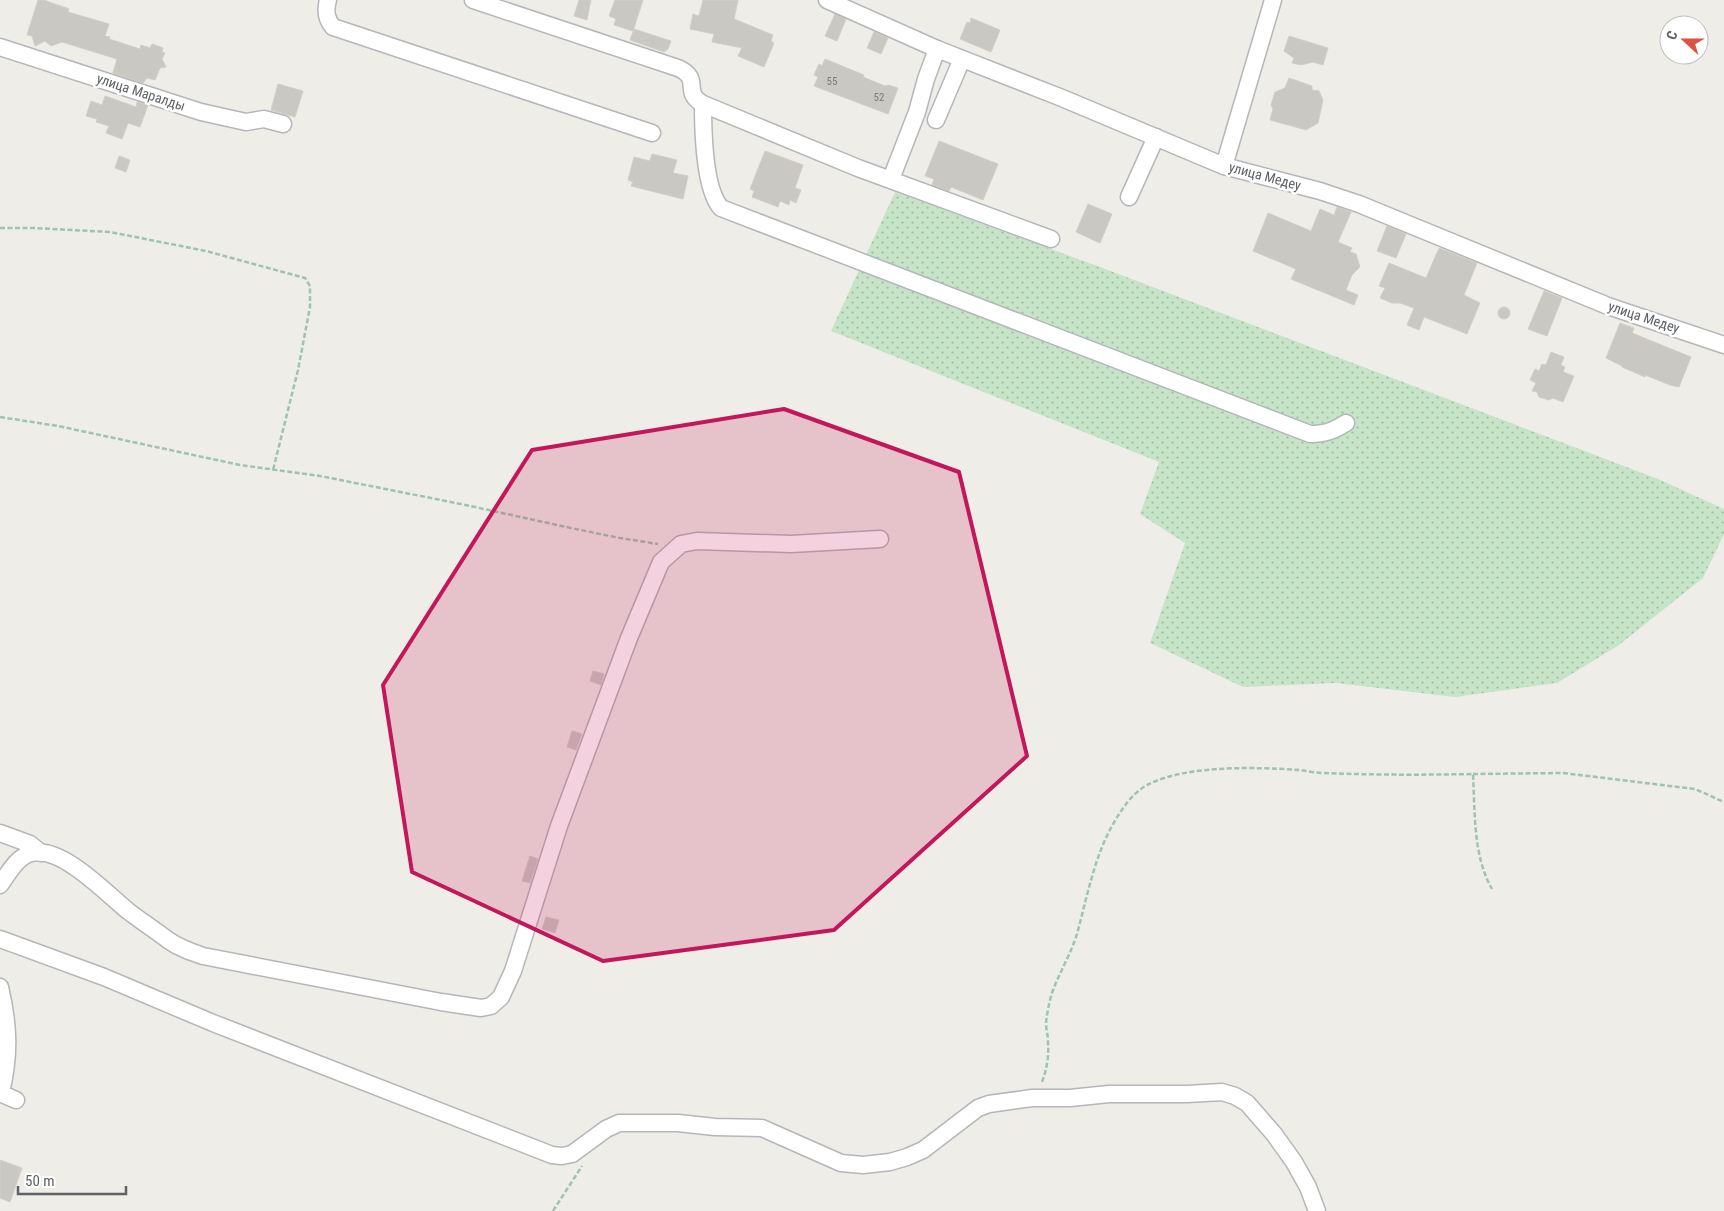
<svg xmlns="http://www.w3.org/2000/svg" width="1724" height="1211" font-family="'Roboto Condensed',sans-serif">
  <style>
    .grass { fill: url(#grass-dots) }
    .building { fill: #cac8c3; stroke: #d3cfc5 }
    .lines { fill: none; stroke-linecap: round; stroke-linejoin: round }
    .minor-casing { stroke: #b4b6ba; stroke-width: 19 }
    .path { stroke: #9fc4ac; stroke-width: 2.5; stroke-dasharray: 5 2.5; stroke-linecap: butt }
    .minor { stroke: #fff; stroke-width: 16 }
    .marked { fill: #c2185b; fill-opacity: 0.2; stroke: #c2185b; stroke-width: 4; stroke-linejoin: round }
    .labels { text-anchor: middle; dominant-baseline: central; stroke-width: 5; stroke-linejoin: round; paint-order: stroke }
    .number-label { font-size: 11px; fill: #797b7c }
    .street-label { font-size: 14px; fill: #5e6165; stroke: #fff }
  </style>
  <defs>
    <pattern id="grass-dots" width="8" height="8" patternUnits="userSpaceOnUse" patternTransform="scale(1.25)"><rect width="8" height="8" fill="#c6e4c7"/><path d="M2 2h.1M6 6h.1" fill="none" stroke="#a4bca5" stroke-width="1.8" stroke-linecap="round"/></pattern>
  </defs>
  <rect width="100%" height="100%" fill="#efede7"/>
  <!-- grass -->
  <polygon class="grass" points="895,192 1100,267 1658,479 1724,509 1724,534 1703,578 1619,645 1557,683 1455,697 1336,683 1243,687 1150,643 1185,543 1140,514 1159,462 831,331"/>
  <!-- building -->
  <g class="building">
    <polygon points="38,0 44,0 69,9 68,12 109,24 105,36 110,37 109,39 140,49 141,45 150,48 152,44 163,48 162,52 165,53 162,59 166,67 160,68 155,80 147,78 143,83 113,73 117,59 62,42 51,46 45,41 35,46 32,36 27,35"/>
    <polygon points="579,0 591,0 587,20 574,16"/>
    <polygon points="615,0 643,0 633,31 614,25 616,19 609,16"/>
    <polygon points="703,0 738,0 734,19 773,35 771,41 774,43 764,67 738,56 742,48 712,42 714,34 690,29 693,14 699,16"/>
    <polygon points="835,14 846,19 837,41 825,36"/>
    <polygon points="971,18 1000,30 991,52 960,39 967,22 970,23"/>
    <polygon points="634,29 671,41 668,49 664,52 630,40"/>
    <polygon points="874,32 888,38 881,54 867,48"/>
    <polygon points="1289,36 1328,48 1323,65 1313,62 1301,65 1292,63 1294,58 1284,51"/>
    <polygon points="825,59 864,75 863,77 885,86 888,85 898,88 888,114 814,86 818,77 814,75 819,64 822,66"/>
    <polygon points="1289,78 1312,86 1312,90 1319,91 1323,100 1318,123 1306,130 1270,120 1273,109 1271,105 1275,92 1285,88"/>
    <polygon points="278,84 303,91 295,117 271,110"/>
    <polygon points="105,96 136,107 137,102 148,105 140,127 128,123 122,139 106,133 109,126 96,122 97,119 86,116 91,101 102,105"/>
    <polygon points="939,141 998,164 983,200 951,187 949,191 932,185 934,179 925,176"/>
    <polygon points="765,151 803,165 795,188 801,190 796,203 790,200 789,205 780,201 778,207 752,197 754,191 750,189"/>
    <polygon points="652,154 677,160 673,173 688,176 683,199 631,186 633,182 628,180 634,157 650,161"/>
    <polygon points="119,156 130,160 126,172 115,168"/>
    <polygon points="1088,204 1112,214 1100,243 1076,232"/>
    <polygon points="1337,207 1351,212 1338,242 1352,248 1350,252 1356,254 1360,267 1352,275 1346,290 1358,295 1354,305 1291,279 1296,269 1253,251 1268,213 1311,231 1320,209 1334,215"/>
    <polygon points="1387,226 1406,234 1396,258 1377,251"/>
    <polygon points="1439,248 1477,263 1464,295 1480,303 1467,334 1424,317 1419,330 1407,325 1414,308 1400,303 1392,303 1380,298 1385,288 1379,286 1389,263 1426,278"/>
    <polygon points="1544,291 1562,298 1547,336 1528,329"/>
    <circle cx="1504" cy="313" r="6"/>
    <polygon points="1620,323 1634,328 1632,333 1691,357 1679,387 1670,385 1645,375 1645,377 1622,367 1622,366 1606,358"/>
    <polygon points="1551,352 1564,357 1561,365 1565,367 1563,372 1574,376 1563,402 1553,398 1549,400 1539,397 1537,392 1532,391 1536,383 1530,380 1535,369 1539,371 1542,364 1546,365"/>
    <polygon points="593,671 604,674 601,685 590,681"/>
    <polygon points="572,731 582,734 576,750 567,747"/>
    <polygon points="530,856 538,859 530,883 522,881"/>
    <polygon points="546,917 559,920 555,933 542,929"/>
    <polygon points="0,1160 22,1168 10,1202 0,1198"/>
  </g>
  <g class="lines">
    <defs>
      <g id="minor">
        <path d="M328,0C325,11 326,19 333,27L652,133"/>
        <path d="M473,0L678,68C703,79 681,92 703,104L858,168L1051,239"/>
        <polyline points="827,0 937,49 1062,98 1224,166 1320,191 1359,204 1608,306 1724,345"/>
        <polyline points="0,47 201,112 246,122 264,119 283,124"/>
        <path d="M703,104C703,130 704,189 721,208L1310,434C1325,434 1333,431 1346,423"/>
        <polyline points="936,120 962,59"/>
        <polyline points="1224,166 1273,0"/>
        <polyline points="891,179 917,112 926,79 937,49"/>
        <polyline points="1129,197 1156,137"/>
        <polyline points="0,833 30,844 41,853"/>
        <path d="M0,885C8,874 17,856 32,853C62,846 107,894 128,911C141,921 155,930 168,940C179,948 191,952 203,956L441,1002L481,1008L491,1006L501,997L513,971L559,826L629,638L661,562L681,544L697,541L791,544L880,539"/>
        <polyline points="0,939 104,977 213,1023 552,1155 562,1156 572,1154 606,1129 619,1123 678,1123 715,1127 762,1128 841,1163 863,1165 890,1162 907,1157 923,1150 978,1108 989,1104 1032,1098 1070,1098 1109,1094 1187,1094 1222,1092 1235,1096 1247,1103 1274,1134 1294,1162 1308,1187 1317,1211"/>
        <path d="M0,987C9,1026 10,1054 1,1093"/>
        <polyline points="0,1093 16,1100"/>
      </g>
    </defs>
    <!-- minor casing -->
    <use href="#minor" class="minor-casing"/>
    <!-- path -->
    <g class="path">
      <polyline points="0,228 34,228 110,232 206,251 305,278 310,286 310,307 298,370 273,470"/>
      <polyline points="0,417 58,426 240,465 320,476 461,504 571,528 620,538 658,544"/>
      <polyline points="1473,774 1563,773 1695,789 1724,802"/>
      <path d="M1042,1082C1047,1069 1049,1056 1048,1042C1048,1035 1046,1029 1046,1023C1047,1013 1049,1003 1052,993C1059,973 1071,954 1077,934C1089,890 1096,845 1124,807C1130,798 1140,788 1149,784C1188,765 1256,767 1299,770C1307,771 1316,773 1325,773C1374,775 1423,775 1473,774C1475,812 1473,856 1492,889"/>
      <polyline points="553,1211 582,1166"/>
    </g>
    <!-- minor -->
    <use href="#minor" class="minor"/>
  </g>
  <!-- marked area -->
  <path class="marked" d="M784,409L959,472L1027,756L834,930L603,961L412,872L383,685L532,450Z"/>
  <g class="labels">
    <!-- number labels -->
    <g class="number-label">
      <text x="832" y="81">55</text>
      <text x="879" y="97">52</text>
    </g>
    <!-- street labels -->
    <g class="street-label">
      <text transform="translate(141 92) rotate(18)">улица Маралды</text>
      <text transform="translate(1265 176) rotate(15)">улица Медеу</text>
      <text transform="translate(1644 317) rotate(18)">улица Медеу</text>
    </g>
  </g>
  <!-- north arrow -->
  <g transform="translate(1684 40) rotate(291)"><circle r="24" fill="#ffffff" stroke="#bfc0c1"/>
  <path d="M0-4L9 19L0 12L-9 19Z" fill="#d95442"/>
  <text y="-8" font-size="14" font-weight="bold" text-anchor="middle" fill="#5e6165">С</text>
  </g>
  <!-- scale -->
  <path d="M18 1186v8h108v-8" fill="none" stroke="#5e6165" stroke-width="2.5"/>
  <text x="25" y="1186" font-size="15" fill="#5e6165" stroke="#ffffff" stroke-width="4" paint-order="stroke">50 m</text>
</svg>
